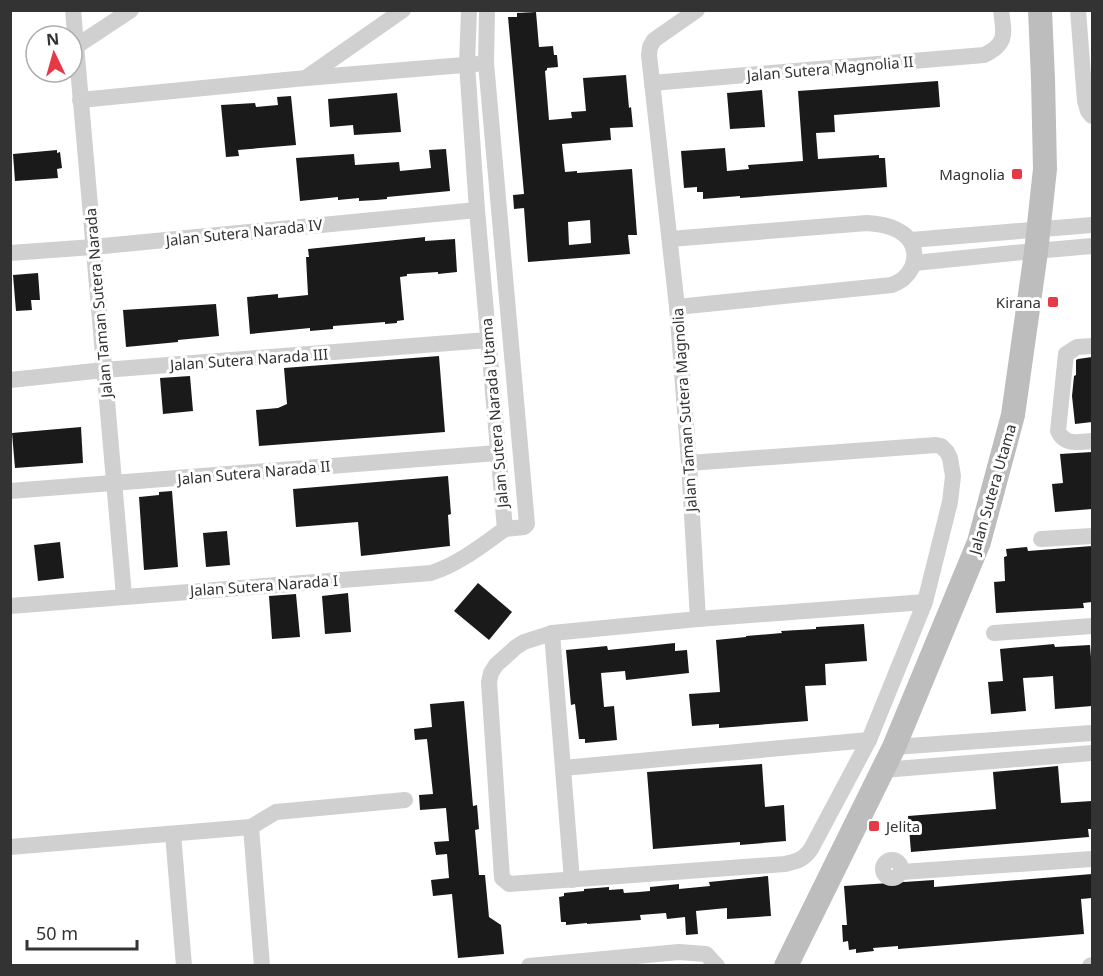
<svg xmlns="http://www.w3.org/2000/svg" width="1103" height="976" font-family="'Noto Sans',sans-serif">
  <style>
    .building { fill: #1a1a1a; fill-rule: evenodd }
    .lines { fill: none; stroke-linecap: round; stroke-linejoin: round }
    .street { stroke: #d0d0d0; stroke-width: 16 }
    .secondary { stroke: #bdbdbd; stroke-width: 24 }
    .poi-dot { fill: #e63946; stroke: #fff; stroke-width: 2 }
    .labels { text-anchor: middle; dominant-baseline: central; stroke-width: 6; stroke-linejoin: round; paint-order: stroke }
    .street-label { font-size: 15px; fill: #333; stroke: #fff }
    .poi-label { font-size: 15px; fill: #333; stroke: #fff; text-anchor: end }
  </style>
  <rect width="100%" height="100%" fill="#fff"/>
  <!-- building -->
  <g class="building">
    <path d="M536,12L539,47L553,46L554,55H557L558,67L547,68V70L545,71L549,120L572,118L571,112L586,111L583,78L626,75L629,108L631,107L633,127L610,128L611,140L562,144L565,172L577,171V173L632,169L637,235H628L630,254L528,262L524,208L514,209L513,195L524,194L508,17H517V13ZM590,220L591,243L569,245L568,222Z"/>
    <polygon points="938,81 940,107 834,115 835,132 816,133 818,159 879,155 879,158 885,158 887,187 740,198 740,196 703,199 703,192 697,192 697,187 684,188 681,151 725,148 727,171 749,169 748,165 803,161 798,91"/>
    <polygon points="762,90 765,127 730,129 727,93"/>
    <polygon points="397,93 401,132 354,135 353,125 330,127 328,99"/>
    <polygon points="291,96 296,145 238,150 239,156 226,157 221,105 255,103 256,107 278,105 277,97"/>
    <polygon points="446,149 450,191 387,197 387,199 376,200 359,201 359,198 338,200 338,197 300,201 296,158 354,154 355,165 399,162 400,171 431,168 429,150"/>
    <polygon points="57,150 57,153 60,152 62,168 57,169 58,178 15,181 13,154"/>
    <polygon points="425,237 425,241 455,239 457,272 438,274 438,272 407,274 407,276 400,277 404,320 397,321 397,323 385,324 385,322 333,326 333,329 310,331 310,328 250,334 247,297 278,294 278,298 308,295 306,257 309,257 308,249"/>
    <polygon points="38,273 40,300 31,300 32,310 16,311 13,275"/>
    <polygon points="216,304 219,336 178,340 178,342 126,347 123,310"/>
    <polygon points="439,356 445,432 259,446 256,410 278,408 287,404 284,368"/>
    <polygon points="1092,357 1092,422 1075,424 1072,396 1074,376 1076,375 1076,360 1078,359"/>
    <polygon points="190,376 193,411 163,414 160,378"/>
    <polygon points="81,427 83,463 15,468 12,433"/>
    <polygon points="1092,452 1092,509 1055,512 1052,484 1063,483 1060,454"/>
    <polygon points="448,476 451,514 448,515 450,546 361,556 358,522 296,527 293,489"/>
    <polygon points="172,491 178,567 144,570 139,497 159,495 159,492"/>
    <polygon points="227,531 230,565 206,567 203,533"/>
    <polygon points="60,542 64,578 38,581 34,545"/>
    <polygon points="1092,546 1092,602 1083,603 1084,608 996,613 994,582 1005,581 1004,557 1007,556 1006,549 1027,547 1028,551"/>
    <polygon points="478,583 512,612 489,640 454,611"/>
    <polygon points="348,593 351,632 325,634 322,596"/>
    <polygon points="296,594 300,637 272,639 269,596"/>
    <polygon points="864,624 867,661 825,664 826,685 805,686 808,721 719,728 719,724 692,726 689,694 720,692 716,640 746,637 746,636 782,633 781,631 816,629 816,627"/>
    <polygon points="675,643 675,651 687,650 689,673 626,680 625,671 601,673 604,707 614,706 617,740 585,743 585,739 579,739 575,704 571,705 566,650 607,646 608,650"/>
    <polygon points="1054,644 1055,647 1090,645 1092,670 1092,706 1055,709 1053,676 1041,677 1023,678 1026,711 991,714 988,682 1003,681 1000,649"/>
    <polygon points="464,701 473,806 477,805 479,829 475,830 479,875 485,875 489,917 501,925 504,954 458,958 452,894 433,896 431,880 449,878 447,854 436,855 434,842 449,841 446,808 420,810 419,795 433,794 427,739 415,740 414,729 432,727 430,704"/>
    <polygon points="762,764 765,807 784,805 786,841 740,845 740,842 653,849 647,772"/>
    <polygon points="1058,766 1061,803 1092,801 1092,829 1088,829 1089,837 911,852 908,816 996,809 993,772"/>
    <polygon points="1092,874 1092,898 1081,899 1084,934 898,949 898,946 873,948 874,951 856,953 856,949 849,950 848,941 843,942 842,925 847,925 844,886 934,880 934,887"/>
    <polygon points="768,876 771,916 727,919 727,908 696,911 698,934 686,935 685,917 667,919 666,913 640,915 641,920 587,924 587,923 566,925 566,922 561,922 559,897 564,896 564,893 584,891 584,889 609,887 609,890 623,889 624,893 639,892 650,891 650,887 679,884 679,889 710,886 709,882"/>
  </g>
  <g class="lines">
    <!-- street -->
    <g class="street">
      <polyline points="73,10 124,596"/>
      <polyline points="469,10 467,64 477,210 505,529 524,527 527,524 486,63 487,10"/>
      <polyline points="697,10 654,40 650,47 649,55 677,307 689,463 698,619"/>
      <polyline points="1078,10 1085,101 1088,111 1092,116"/>
      <polyline points="75,47 131,10"/>
      <polyline points="307,77 403,10"/>
      <path d="M652,83L984,55C1008,44 1004,33 1001,10"/>
      <polyline points="80,100 306,78 476,64"/>
      <path d="M670,239L867,223C878,224 889,225 899,231C917,241 920,263 904,278C901,281 896,283 892,285L677,307"/>
      <polyline points="911,240 1092,225"/>
      <polyline points="10,253 93,247 477,210"/>
      <polyline points="914,263 1013,253 1092,246"/>
      <path d="M1092,346L1077,347L1066,354L1058,431C1065,446 1078,442 1092,441"/>
      <polyline points="10,380 104,370 488,340"/>
      <path d="M689,463L936,445L941,446L947,452L950,458L953,476L950,502L925,602L869,740L811,849C803,860 798,861 785,864L509,884L502,878L489,682L491,673L496,665L516,647L524,642L552,633L698,619L925,602"/>
      <polyline points="10,491 497,453"/>
      <polyline points="1041,539 1092,536"/>
      <path d="M10,606L431,573C459,564 481,546 505,529"/>
      <polyline points="552,633 572,880"/>
      <polyline points="994,633 1092,626"/>
      <polyline points="894,747 1092,733"/>
      <polyline points="563,768 869,740"/>
      <polyline points="883,770 1092,753"/>
      <polyline points="251,827 262,966"/>
      <polyline points="173,834 184,966"/>
      <polyline points="10,847 251,827 276,812 405,800"/>
      <circle cx="892" cy="869" r="9"/>
      <polyline points="901,872 1092,859"/>
      <polyline points="529,966 679,952 706,954 717,966"/>
      <polyline points="1090,966 1092,965"/>
    </g>
    <!-- secondary -->
    <polyline class="secondary" points="786,966 894,747 979,542 1013,415 1036,252 1045,169 1043,79 1040,10"/>
  </g>
  <!-- markers -->
  <g class="poi-dot">
    <rect x="1011" y="168" width="12" height="12" rx="3"/>
    <rect x="1047" y="296" width="12" height="12" rx="3"/>
    <rect x="868" y="820" width="12" height="12" rx="3"/>
  </g>
  <g class="labels">
    <!-- street labels -->
    <g class="street-label">
      <text transform="translate(830 68) rotate(-5)">Jalan Sutera Magnolia II</text>
      <text transform="translate(244 232) rotate(-6)">Jalan Sutera Narada IV</text>
      <text transform="translate(98 303) rotate(-95)">Jalan Taman Sutera Narada</text>
      <text transform="translate(249 359) rotate(-4)">Jalan Sutera Narada III</text>
      <text transform="translate(684 410) rotate(-94)">Jalan Taman Sutera Magnolia</text>
      <text transform="translate(494 413) rotate(-95)">Jalan Sutera Narada Utama</text>
      <text transform="translate(254 472) rotate(-5)">Jalan Sutera Narada II</text>
      <text transform="translate(992 489) rotate(-74)">Jalan Sutera Utama</text>
      <text transform="translate(264 585) rotate(-4)">Jalan Sutera Narada I</text>
    </g>
    <!-- poi labels -->
    <g class="poi-label">
      <text x="1005" y="174">Magnolia</text>
      <text x="1041" y="302">Kirana</text>
      <text x="886" y="826" text-anchor="start">Jelita</text>
    </g>
  </g>
  <!-- border -->
  <rect width="1103" height="976" fill="none" stroke="#333333" stroke-width="24"/>
  <!-- north arrow -->
  <g transform="translate(54 54) rotate(355)"><circle r="28" fill="#ffffff" stroke="#adadad" stroke-width="1.5"/>
  <path d="M0-4.5L10 22L0 15L-10 22Z" fill="#e63946"/>
  <text y="-9" font-size="16" font-weight="bold" text-anchor="middle" fill="#333333">N</text>
  </g>
  <!-- scale -->
  <path d="M27 940v9h110v-9" fill="none" stroke="#333333" stroke-width="3"/>
  <text x="36" y="940" font-size="18" fill="#333333" stroke="#ffffff" stroke-width="4.5" paint-order="stroke">50 m</text>
</svg>
